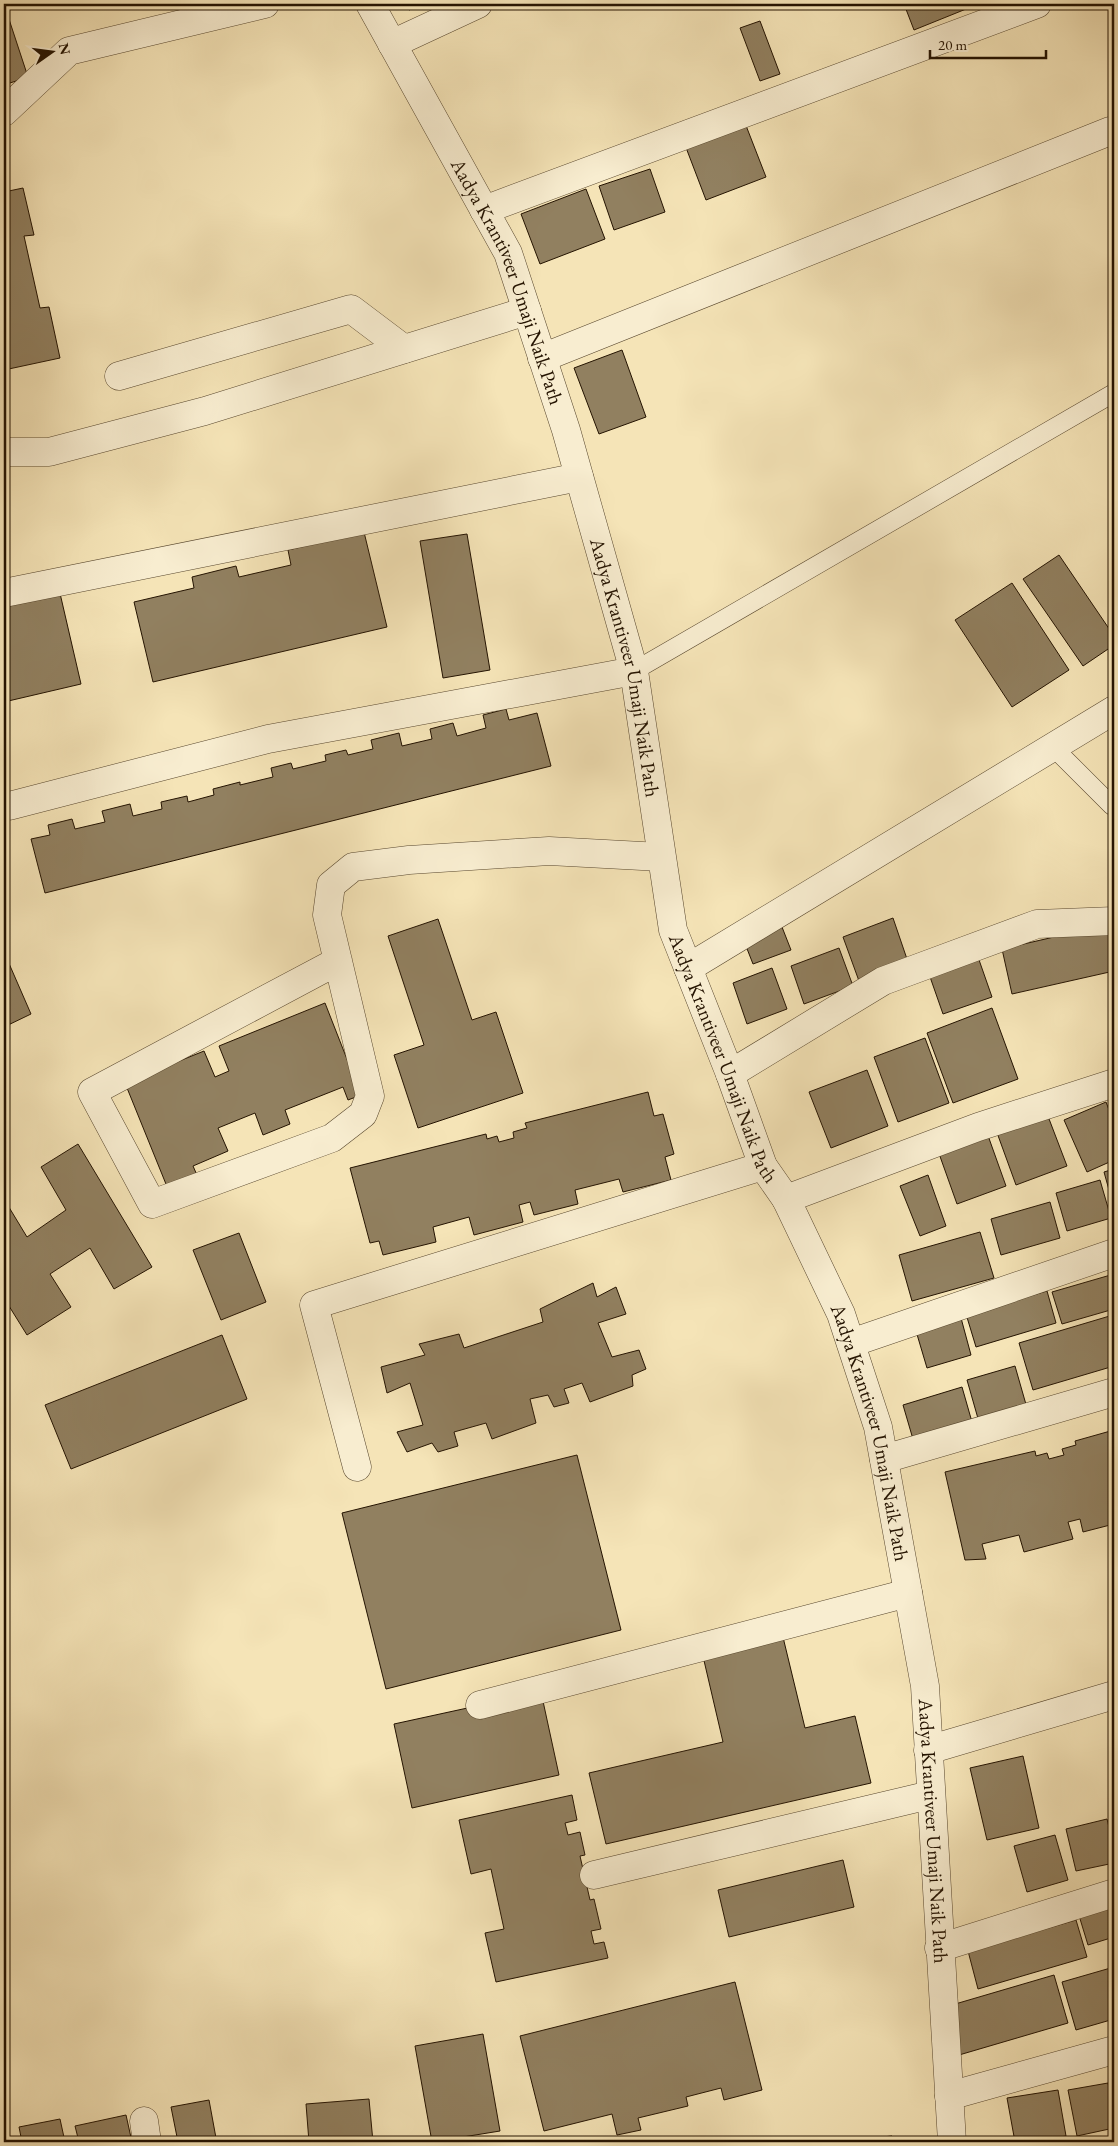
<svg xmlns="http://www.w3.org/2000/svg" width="1118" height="2146" font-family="'EB Garamond',serif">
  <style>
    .building { fill: #918060; stroke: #241301 }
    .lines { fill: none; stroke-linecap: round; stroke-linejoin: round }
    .service-casing { stroke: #58472e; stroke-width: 19 }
    .minor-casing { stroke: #58472e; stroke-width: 29 }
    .service { stroke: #f8edd0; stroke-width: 18 }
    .minor { stroke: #f8edd0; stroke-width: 28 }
    .labels { text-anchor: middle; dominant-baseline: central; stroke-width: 4.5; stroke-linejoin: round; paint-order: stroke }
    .street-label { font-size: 20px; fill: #241301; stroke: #f8edd0 }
  </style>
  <rect width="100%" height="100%" fill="#f5e4b7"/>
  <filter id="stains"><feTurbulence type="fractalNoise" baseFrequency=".004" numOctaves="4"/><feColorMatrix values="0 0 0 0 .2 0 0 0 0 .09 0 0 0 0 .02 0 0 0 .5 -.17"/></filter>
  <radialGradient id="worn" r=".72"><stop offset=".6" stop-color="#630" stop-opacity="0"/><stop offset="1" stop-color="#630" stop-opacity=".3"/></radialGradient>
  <!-- building -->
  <g class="building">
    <polygon points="4,4 28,77 4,85"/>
    <polygon points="406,4 424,4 409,10"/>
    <polygon points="904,4 975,4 976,5 914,30"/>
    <polygon points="760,21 780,74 760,81 740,28"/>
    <polygon points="745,123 766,177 706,200 685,145"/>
    <polygon points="650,169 665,212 614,230 599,186"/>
    <polygon points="23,188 34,235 24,236 40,308 49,307 60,358 4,370 4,192"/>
    <polygon points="586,189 605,239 540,264 521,214"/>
    <polygon points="622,350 646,417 599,434 574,368"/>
    <polygon points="364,532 387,627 153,682 134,602 194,588 192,577 236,566 239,577 291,565 288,550"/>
    <polygon points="467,534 490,670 443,678 420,541"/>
    <polygon points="1059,555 1114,636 1114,645 1083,666 1023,579"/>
    <polygon points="1012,583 1069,670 1012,707 955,620"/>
    <polygon points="59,589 81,684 4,702 4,602"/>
    <polygon points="506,709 509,720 537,713 551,766 45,893 31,839 50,835 48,825 72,819 75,829 105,822 102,811 130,804 133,816 162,809 161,802 187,796 188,802 214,795 213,789 240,782 240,785 273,777 271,768 291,763 293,769 326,761 325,755 346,750 348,755 373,749 371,740 399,733 402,746 432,739 430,729 453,723 457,736 486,728 483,715"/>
    <polygon points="893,918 908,962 859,981 843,937"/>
    <polygon points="438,919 472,1020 496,1012 523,1093 418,1128 394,1055 424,1045 388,936"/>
    <polygon points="1106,925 1114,959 1114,971 1012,994 1002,949"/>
    <polygon points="782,927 791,950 753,964 744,941"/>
    <polygon points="839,948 853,986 804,1004 791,966"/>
    <polygon points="4,952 31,1014 4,1027"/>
    <polygon points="978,957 992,997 943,1014 929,974"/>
    <polygon points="772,968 787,1009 747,1024 733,983"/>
    <polygon points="1114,998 1114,1017 1109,999"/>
    <polygon points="325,1003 361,1095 348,1100 343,1087 285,1110 290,1124 263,1135 255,1113 218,1128 228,1151 193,1166 200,1182 170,1194 125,1083 204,1051 215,1077 229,1071 219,1046"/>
    <polygon points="992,1008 1018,1079 953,1103 927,1033"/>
    <polygon points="925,1038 949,1103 898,1122 874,1057"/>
    <polygon points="867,1070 888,1126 831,1148 809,1092"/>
    <polygon points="648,1092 654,1116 663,1114 674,1154 665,1157 671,1180 623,1192 619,1179 575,1190 578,1204 534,1215 530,1202 519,1205 523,1222 474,1235 469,1217 433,1227 436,1242 383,1255 379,1241 370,1243 350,1168 486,1134 487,1139 497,1136 499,1142 514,1138 513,1132 527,1128 525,1123"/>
    <polygon points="1106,1102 1114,1123 1114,1160 1087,1172 1064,1120"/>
    <polygon points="1046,1111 1067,1166 1016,1185 996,1130"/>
    <polygon points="986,1130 1006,1186 957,1204 937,1148"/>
    <polygon points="78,1144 152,1267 114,1289 90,1248 50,1274 71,1307 27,1335 4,1298 4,1199 27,1237 66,1210 41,1167"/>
    <polygon points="1114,1169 1114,1208 1104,1172"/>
    <polygon points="928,1175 946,1226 920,1236 900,1186"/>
    <polygon points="1100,1180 1111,1218 1067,1231 1056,1193"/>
    <polygon points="1050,1202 1060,1238 1001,1255 991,1219"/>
    <polygon points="980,1232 994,1278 912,1301 899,1255"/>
    <polygon points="239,1233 266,1302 221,1320 193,1250"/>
    <polygon points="1114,1274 1114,1309 1062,1324 1052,1292"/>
    <polygon points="593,1283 597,1297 616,1287 626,1314 598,1323 612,1357 639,1350 646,1369 632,1375 633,1386 590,1402 582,1383 564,1389 569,1403 554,1407 548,1395 530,1399 536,1423 492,1439 486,1423 454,1432 458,1446 438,1452 432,1443 407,1452 397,1432 423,1425 410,1383 387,1393 381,1367 425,1355 419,1344 459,1334 464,1348 543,1322 540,1309"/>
    <polygon points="1047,1291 1056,1323 976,1347 966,1314"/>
    <polygon points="1113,1315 1114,1366 1033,1390 1019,1343"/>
    <polygon points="961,1318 971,1355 927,1368 916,1331"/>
    <polygon points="222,1335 247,1399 71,1469 45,1405"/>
    <polygon points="1015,1366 1029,1415 981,1429 967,1380"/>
    <polygon points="962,1387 974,1429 915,1446 903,1405"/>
    <polygon points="1114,1430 1114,1524 1083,1532 1080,1519 1068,1522 1073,1539 1024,1552 1019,1535 982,1544 986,1559 965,1560 945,1472 1035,1451 1036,1456 1047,1453 1049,1459 1064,1455 1062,1449 1076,1445 1075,1441"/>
    <polygon points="577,1455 621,1630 386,1689 342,1513"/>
    <polygon points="782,1633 805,1728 855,1716 871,1783 606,1844 589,1773 723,1742 702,1652"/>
    <polygon points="541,1692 559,1775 412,1808 394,1724"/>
    <polygon points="1023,1756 1039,1828 987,1840 970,1768"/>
    <polygon points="572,1795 577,1820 565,1823 568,1835 580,1832 585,1855 580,1856 590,1900 594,1899 601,1929 591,1931 594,1944 604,1942 608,1958 496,1982 485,1933 504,1929 491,1869 471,1874 459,1820"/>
    <polygon points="1114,1808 1114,1830 1109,1809"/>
    <polygon points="1107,1819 1114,1848 1114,1863 1076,1871 1066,1829"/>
    <polygon points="1055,1835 1068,1880 1027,1892 1014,1846"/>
    <polygon points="843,1860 854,1907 729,1937 718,1890"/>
    <polygon points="1114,1898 1114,1937 1088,1945 1077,1909"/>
    <polygon points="1076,1920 1087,1957 978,1989 968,1951"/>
    <polygon points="1114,1967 1114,2019 1076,2030 1062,1982"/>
    <polygon points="1054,1975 1068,2023 959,2055 945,2007"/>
    <polygon points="735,1982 762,2090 724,2100 721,2088 686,2097 688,2106 638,2118 641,2130 617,2135 612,2114 544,2131 520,2036"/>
    <polygon points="483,2034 500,2131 432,2142 415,2046"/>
    <polygon points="1108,2083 1114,2115 1114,2128 1077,2136 1068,2090"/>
    <polygon points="1058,2090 1066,2136 1031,2142 1015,2142 1007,2098"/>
    <polygon points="369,2099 373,2142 309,2142 306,2104"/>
    <polygon points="209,2100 216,2138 192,2142 178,2142 171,2107"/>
    <polygon points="126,2115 132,2142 79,2142 75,2126"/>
    <polygon points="60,2119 65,2142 22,2142 19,2127"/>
    <polygon points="892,2136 893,2142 831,2142"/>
  </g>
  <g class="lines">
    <defs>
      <g id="service">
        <polyline points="634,671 1112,394"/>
        <polyline points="1053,747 1112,806 1114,806"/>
      </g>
      <g id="minor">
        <path id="s1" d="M370,4L508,253L566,430L634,671L673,930L730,1074L763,1166L786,1199L841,1314L878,1427L925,1686L952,2142"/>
        <polyline points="392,44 478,4"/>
        <polyline points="4,112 69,51 265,4"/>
        <polyline points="484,210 1037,4"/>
        <polyline points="542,358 1110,131"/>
        <polyline points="119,376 351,309 404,349"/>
        <polyline points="4,452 49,452 205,411 527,311"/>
        <polyline points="4,593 579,477"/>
        <polyline points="9,806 268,739 634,671"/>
        <polyline points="338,961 92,1092 152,1204 332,1138 363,1114 370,1096 327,915 331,885 353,867 409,860 549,851 661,857"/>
        <polyline points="688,968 1114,710"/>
        <polyline points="730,1074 883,981 1037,924 1114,921"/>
        <polyline points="786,1199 978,1127 1114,1083"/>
        <polyline points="851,1343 1114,1253"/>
        <polyline points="884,1459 1114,1392"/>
        <polyline points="357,1467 314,1305 763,1166"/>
        <polyline points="480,1705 908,1593"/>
        <polyline points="928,1750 1114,1695"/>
        <polyline points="594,1875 930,1795"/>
        <polyline points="939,1948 1114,1893"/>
        <polyline points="949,2096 1114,2050"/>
        <polyline points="144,2121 147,2142"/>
      </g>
    </defs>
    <!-- service casing -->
    <use href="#service" class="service-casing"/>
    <!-- minor casing -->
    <use href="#minor" class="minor-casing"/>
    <!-- service -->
    <use href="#service" class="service"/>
    <!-- minor -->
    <use href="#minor" class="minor"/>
  </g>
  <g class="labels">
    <!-- street labels -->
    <g class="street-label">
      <text stroke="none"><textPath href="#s1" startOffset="311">Aadya Krantiveer Umaji Naik Path</textPath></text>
      <text stroke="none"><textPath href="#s1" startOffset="716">Aadya Krantiveer Umaji Naik Path</textPath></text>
      <text stroke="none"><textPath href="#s1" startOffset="1121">Aadya Krantiveer Umaji Naik Path</textPath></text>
      <text stroke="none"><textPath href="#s1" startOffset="1526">Aadya Krantiveer Umaji Naik Path</textPath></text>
      <text stroke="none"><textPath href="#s1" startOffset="1931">Aadya Krantiveer Umaji Naik Path</textPath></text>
    </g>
  </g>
  <!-- margin -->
  <rect width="1118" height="2146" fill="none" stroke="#f5e4b7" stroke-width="20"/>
  <rect x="5" y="5" width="1108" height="2136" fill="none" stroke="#241301" stroke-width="2.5"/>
  <rect x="10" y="10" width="1098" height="2126" fill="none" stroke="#241301"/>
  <!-- north arrow -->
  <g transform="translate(52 52) rotate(76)" stroke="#f8edd0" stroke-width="4" paint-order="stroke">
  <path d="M0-4L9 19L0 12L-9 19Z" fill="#241301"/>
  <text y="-8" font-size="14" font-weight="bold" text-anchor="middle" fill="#241301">N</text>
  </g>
  <!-- scale -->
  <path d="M930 50v8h116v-8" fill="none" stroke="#241301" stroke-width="2.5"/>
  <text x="938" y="50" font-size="15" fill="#241301" stroke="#f8edd0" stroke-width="4" paint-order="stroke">20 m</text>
  <rect width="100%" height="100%" filter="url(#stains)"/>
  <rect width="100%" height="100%" fill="url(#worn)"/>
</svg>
